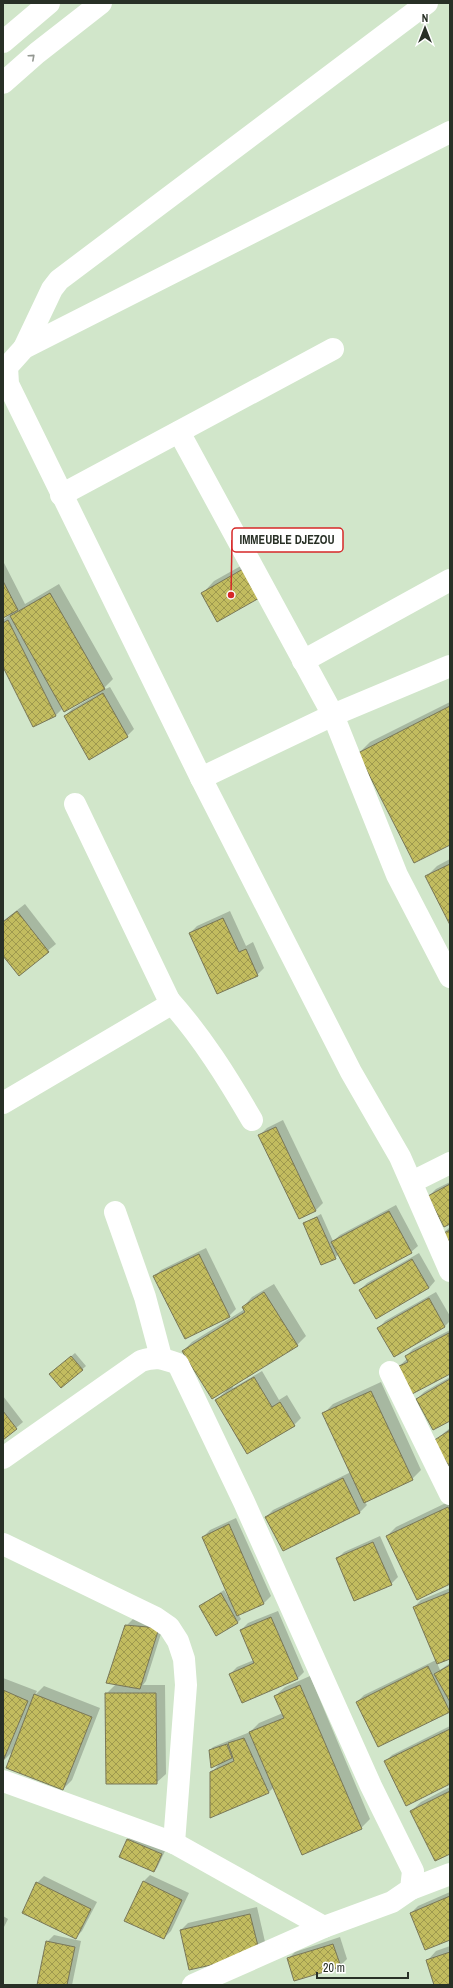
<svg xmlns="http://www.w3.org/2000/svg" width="453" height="1988" font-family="'Archivo Narrow',sans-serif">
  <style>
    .shadow { fill: #0003 }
    .building { fill: url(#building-cross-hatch); stroke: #797759 }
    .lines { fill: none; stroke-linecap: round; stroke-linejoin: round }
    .minor { stroke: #fff; stroke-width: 22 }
    .major { stroke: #fff; stroke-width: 22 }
    .oneway { stroke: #949892 }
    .leader { fill: none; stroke: #d62828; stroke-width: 1.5 }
    .callout-dot { fill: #d62828; stroke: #fff; stroke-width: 1.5 }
    .callout { fill: #fff; stroke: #d62828; stroke-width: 1.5 }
    .callout-label { font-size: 12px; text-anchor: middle; font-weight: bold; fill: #283026 }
  </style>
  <defs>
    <pattern id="building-cross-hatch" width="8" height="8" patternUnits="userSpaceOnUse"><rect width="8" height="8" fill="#c2bc5f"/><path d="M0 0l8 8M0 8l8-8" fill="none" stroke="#9e994e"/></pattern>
  </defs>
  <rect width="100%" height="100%" fill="#d1e6ca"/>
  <!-- shadow -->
  <g class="shadow">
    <polygon points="255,558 218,621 202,594 214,581"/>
    <polygon points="3,561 25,604 59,584 113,679 101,691 110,687 134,729 127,736 65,716 72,709 94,696 93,694 63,708 56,715 34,726 3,665 3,620 16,610 3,617"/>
    <polygon points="450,702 450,844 359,753 370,742"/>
    <polygon points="450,859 450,922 426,877 437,866"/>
    <polygon points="25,904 56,944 19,974 3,954 3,921"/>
    <polygon points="230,911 246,946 253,942 264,968 257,975 190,933 197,926"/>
    <polygon points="283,1120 323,1203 316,1210 299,1218 260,1135 267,1128"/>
    <polygon points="450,1182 450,1222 429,1196 436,1189"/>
    <polygon points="396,1205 418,1246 411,1252 339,1254 335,1258 304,1223 321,1214 333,1241 340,1235"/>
    <polygon points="450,1227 450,1253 441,1235"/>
    <polygon points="206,1248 236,1309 229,1316 154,1277 161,1270"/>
    <polygon points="419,1253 435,1281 429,1288 360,1290 367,1283"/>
    <polygon points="274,1284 306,1336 297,1345 232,1386 233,1388 262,1371 279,1400 287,1395 301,1418 294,1425 216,1400 226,1391 183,1351 192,1342 245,1309 243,1307 252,1297"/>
    <polygon points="436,1292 450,1316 450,1321 445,1326 394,1355 379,1328 385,1321"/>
    <polygon points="450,1330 450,1373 412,1393 398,1367 407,1359 406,1356 413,1349"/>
    <polygon points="75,1353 86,1366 62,1387 54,1371"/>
    <polygon points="450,1377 450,1420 417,1399 424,1392"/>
    <polygon points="381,1382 421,1470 412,1479 364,1501 367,1505 360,1512 266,1517 273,1510 351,1472 324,1413 333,1404"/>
    <polygon points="3,1396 23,1422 3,1439"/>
    <polygon points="450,1428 450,1464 434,1441"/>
    <polygon points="450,1501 450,1583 387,1536 396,1527"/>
    <polygon points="236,1518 271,1596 264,1603 238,1614 241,1619 238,1622 216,1634 200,1606 224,1590 228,1597 229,1596 203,1537 210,1530"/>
    <polygon points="380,1536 398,1577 391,1584 337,1559 344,1552"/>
    <polygon points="450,1588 450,1658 437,1663 440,1670 450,1663 450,1711 378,1745 357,1702 364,1695 436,1660 414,1607 421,1600"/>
    <polygon points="278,1611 304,1672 297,1679 230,1674 237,1667 254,1660 241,1630 248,1623"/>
    <polygon points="133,1619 165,1621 146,1681 143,1685 165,1685 166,1774 156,1783 106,1694 116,1684 126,1626"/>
    <polygon points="310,1676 370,1819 361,1828 274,1787 268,1793 211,1773 221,1762 210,1750 213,1747 250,1732 259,1723 283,1713 275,1696 285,1687"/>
    <polygon points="3,1678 37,1691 35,1695 44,1686 100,1708 72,1780 63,1789 13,1751 3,1761"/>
    <polygon points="450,1726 450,1783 385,1762 392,1755"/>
    <polygon points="450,1787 450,1852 411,1811 421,1802"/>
    <polygon points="131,1836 165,1851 157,1868 154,1871 120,1856 128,1839"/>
    <polygon points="150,1875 189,1893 171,1931 164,1938 143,1882"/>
    <polygon points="44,1876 97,1902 82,1931 75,1938 37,1883"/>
    <polygon points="450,1892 450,1939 411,1913 418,1906"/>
    <polygon points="257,1907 266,1946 190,1969 181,1930 188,1923"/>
    <polygon points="3,1916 8,1919 3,1929"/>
    <polygon points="54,1935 81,1941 72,1985 38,1985 47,1942"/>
    <polygon points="340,1937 347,1959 340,1966 288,1959 295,1952"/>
    <polygon points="450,1946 450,1985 435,1985 427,1961 436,1951"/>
  </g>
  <!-- building -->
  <g class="building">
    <polygon points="243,569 261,597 217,622 201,593"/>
    <polygon points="3,581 18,610 3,618"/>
    <polygon points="50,593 105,689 64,712 10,616"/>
    <polygon points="8,620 56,716 33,727 3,667 3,623"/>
    <polygon points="103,693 128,737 89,760 64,716"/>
    <polygon points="450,706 450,845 414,863 358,753"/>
    <polygon points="450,864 450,925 425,876"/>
    <polygon points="17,911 49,952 19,976 3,956 3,922"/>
    <polygon points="223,918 239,952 246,949 258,976 217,994 189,933"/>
    <polygon points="276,1127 316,1211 299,1219 258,1135"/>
    <polygon points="450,1184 450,1224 444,1227 428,1196"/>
    <polygon points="389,1211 412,1253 354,1284 331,1242"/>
    <polygon points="317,1217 336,1259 321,1265 303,1223"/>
    <polygon points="450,1230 450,1255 440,1235"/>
    <polygon points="199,1254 230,1317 185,1339 153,1276"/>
    <polygon points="412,1259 429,1288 376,1319 359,1290"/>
    <polygon points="264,1292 298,1346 212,1399 182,1351 245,1312 242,1307"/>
    <polygon points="429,1298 445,1327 394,1357 377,1328"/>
    <polygon points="449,1333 450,1374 412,1394 397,1367 408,1362 405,1356"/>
    <polygon points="71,1356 83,1370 61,1388 49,1374"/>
    <polygon points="254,1377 272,1407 280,1402 295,1426 247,1454 215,1400"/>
    <polygon points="450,1379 450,1421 433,1430 416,1399"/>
    <polygon points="371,1391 413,1480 364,1503 322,1413"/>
    <polygon points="3,1411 17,1429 3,1440"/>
    <polygon points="450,1430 450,1466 449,1466 433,1441"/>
    <polygon points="343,1478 360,1513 283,1551 265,1517"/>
    <polygon points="448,1507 450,1511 450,1584 417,1600 386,1536"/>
    <polygon points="229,1524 264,1604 237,1616 202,1537"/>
    <polygon points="373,1542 392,1585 354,1601 336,1558"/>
    <polygon points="450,1592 450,1659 437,1664 413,1607"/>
    <polygon points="221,1593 238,1623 216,1636 199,1606"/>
    <polygon points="271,1617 298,1679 242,1703 229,1674 254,1663 240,1630"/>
    <polygon points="125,1625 159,1628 140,1689 106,1683"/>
    <polygon points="450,1665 450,1702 434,1674"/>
    <polygon points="428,1666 450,1712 378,1747 356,1702"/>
    <polygon points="300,1685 362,1829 302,1855 249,1732 284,1718 274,1696"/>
    <polygon points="3,1690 28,1701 3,1761"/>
    <polygon points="105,1693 156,1693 157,1784 106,1784"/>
    <polygon points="34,1694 92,1717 63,1790 6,1768"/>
    <polygon points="450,1729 450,1784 406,1806 384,1761"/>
    <polygon points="244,1738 269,1793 210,1818 210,1772 234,1761 228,1743"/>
    <polygon points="227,1744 232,1758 211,1768 209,1750"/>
    <polygon points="450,1791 450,1854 435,1861 410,1811"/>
    <polygon points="127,1839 162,1854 154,1872 119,1857"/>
    <polygon points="143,1881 182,1900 164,1939 124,1921"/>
    <polygon points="36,1882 91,1909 76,1939 22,1913"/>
    <polygon points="450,1896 450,1940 425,1950 410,1913"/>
    <polygon points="250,1914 260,1954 189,1970 180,1930"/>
    <polygon points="46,1941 75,1947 67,1985 37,1985"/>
    <polygon points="333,1944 341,1967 294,1981 287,1958"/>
    <polygon points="450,1952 450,1985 434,1985 426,1960"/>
  </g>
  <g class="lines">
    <!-- minor -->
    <g class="minor">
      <polyline points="3,83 37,53 101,3"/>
      <polyline points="450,132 24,348 7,367 8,384 201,778 351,1072 400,1157 450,1271"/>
      <polyline points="24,348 52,289 59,280 427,3"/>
      <polyline points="179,432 333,715 397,875 450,977"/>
      <polyline points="61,495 333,349"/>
      <polyline points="303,661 450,580"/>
      <polyline points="201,778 333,715 450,666"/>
      <path d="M169,1000C202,1037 227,1077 252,1120"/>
      <polyline points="3,1103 166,1007 169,1000 75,804"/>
      <polyline points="412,1182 450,1163"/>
      <polyline points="115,1212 145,1297 161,1357"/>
      <polyline points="390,1372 450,1494"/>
      <path d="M3,1458L141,1361C157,1356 162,1358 178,1364L244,1502L371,1786L413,1871L411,1889L392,1902L324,1927L193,1985"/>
      <polyline points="3,1544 156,1618 169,1627 178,1641 184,1659 186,1685 174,1843"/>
      <polyline points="3,1781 174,1843 324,1927"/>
      <polyline points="411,1889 450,1874"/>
    </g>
    <!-- major -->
    <polyline class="major" points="3,42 49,3"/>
  </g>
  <!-- one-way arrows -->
  <defs><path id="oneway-chevron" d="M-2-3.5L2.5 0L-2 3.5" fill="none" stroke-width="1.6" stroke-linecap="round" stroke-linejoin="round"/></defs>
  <use class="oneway" href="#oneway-chevron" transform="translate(32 57) rotate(-42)"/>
  <!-- callouts -->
  <path class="leader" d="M231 595L232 540"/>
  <circle class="callout-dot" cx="231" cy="595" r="4"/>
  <rect class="callout" x="232" y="528" width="111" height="24" rx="4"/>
  <g class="callout-label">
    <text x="287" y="544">IMMEUBLE DJEZOU</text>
  </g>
  <!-- border -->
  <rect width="453" height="1988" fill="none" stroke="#283026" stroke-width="8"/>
  <!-- north arrow -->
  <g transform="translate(425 28)" stroke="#ffffff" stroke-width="3" paint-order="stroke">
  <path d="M0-3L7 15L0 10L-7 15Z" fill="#283026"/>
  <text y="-6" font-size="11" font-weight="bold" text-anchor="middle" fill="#283026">N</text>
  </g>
  <!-- scale -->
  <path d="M317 1972v6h91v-6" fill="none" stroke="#283026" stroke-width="2"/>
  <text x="323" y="1972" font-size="12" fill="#283026" stroke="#ffffff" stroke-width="3" paint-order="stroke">20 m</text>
</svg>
